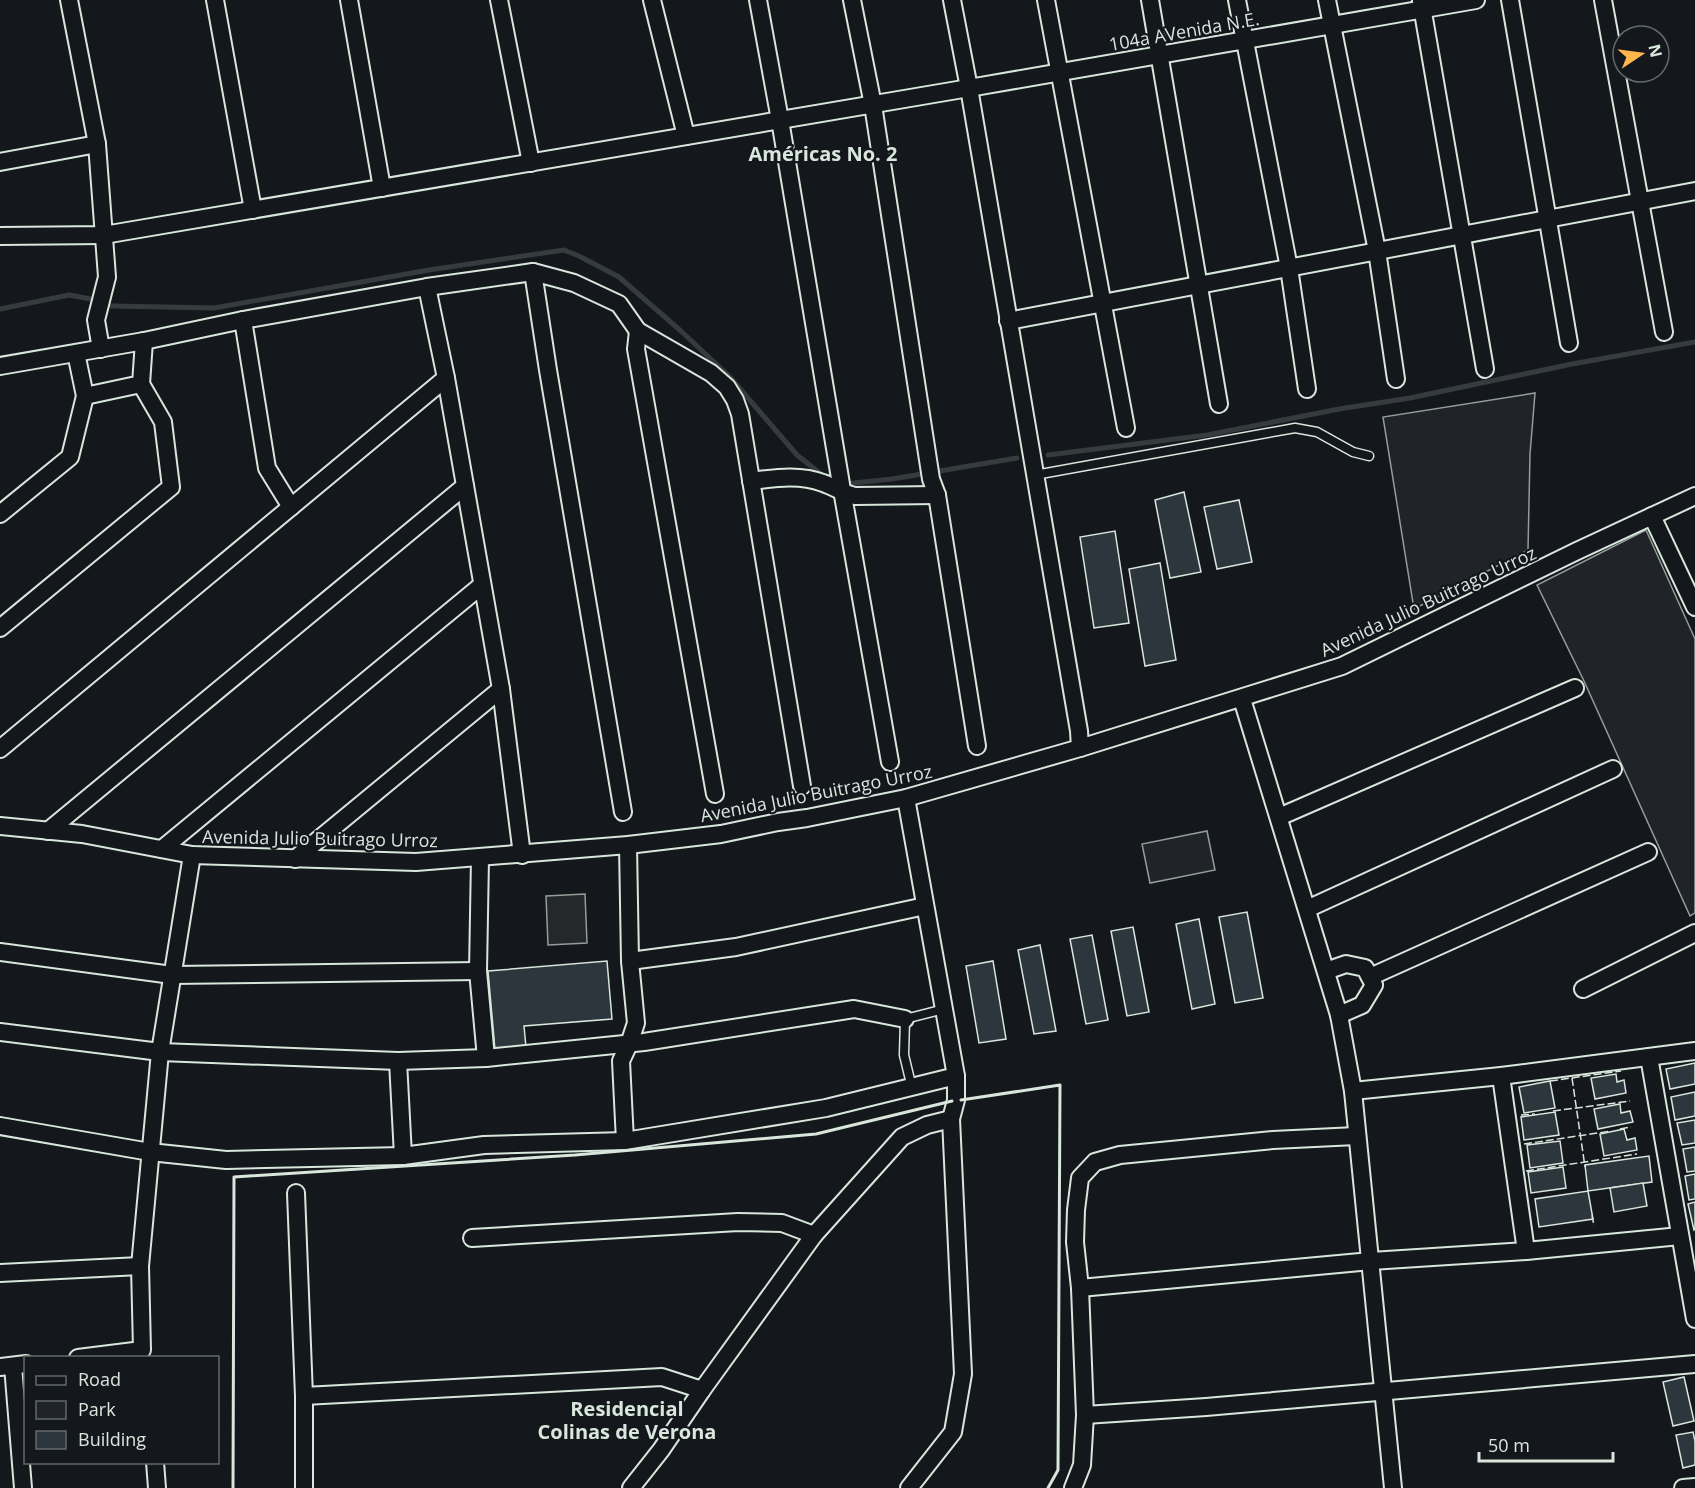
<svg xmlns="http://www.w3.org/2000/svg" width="1695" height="1488" font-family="'Open Sans',sans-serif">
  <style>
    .green { fill: #202428; stroke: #939e99; stroke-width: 1.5 }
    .parking { fill: #24282b; stroke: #939e99; stroke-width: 1.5 }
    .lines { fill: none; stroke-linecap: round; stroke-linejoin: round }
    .stream { stroke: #363b3e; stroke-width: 5 }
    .building { fill: #2c363c; stroke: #d8e6dc; stroke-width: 1.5 }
    .lane-casing { stroke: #d8e6dc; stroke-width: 11 }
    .street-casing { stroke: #d8e6dc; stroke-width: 20 }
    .lane { stroke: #14181c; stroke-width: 8 }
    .street { stroke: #14181c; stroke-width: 16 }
    .fence { stroke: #d8e6dc; stroke-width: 1.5; stroke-dasharray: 8 3; stroke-linecap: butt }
    .wall { stroke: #d8e6dc; stroke-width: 3 }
    .labels { text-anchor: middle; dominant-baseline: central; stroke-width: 4.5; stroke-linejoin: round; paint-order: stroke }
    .street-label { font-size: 18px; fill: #d8e6dc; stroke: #14181c }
    .neighbourhood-label { font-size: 20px; font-weight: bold; fill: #d8e6dc; stroke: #14181c }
  </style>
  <rect width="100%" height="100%" fill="#14181c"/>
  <!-- green -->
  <g class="green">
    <polygon points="1535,393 1530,454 1528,550 1414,609 1383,417"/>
    <polygon points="1646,530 1695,639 1695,913 1690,916 1584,681 1537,585"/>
    <polygon points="1207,831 1215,870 1150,883 1142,844"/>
  </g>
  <!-- parking -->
  <polygon class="parking" points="585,894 587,943 548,945 546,896"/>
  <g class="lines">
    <!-- stream -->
    <g class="stream">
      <polyline points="0,309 69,295 91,299 112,306 214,308 429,270 564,250 579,256 619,277 682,332 729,376 797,455 826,478"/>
      <polyline points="1048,455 1207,435 1339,409 1410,398 1572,364 1695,342"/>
      <polyline points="845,484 892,479 1017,458"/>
    </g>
  </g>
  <!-- building -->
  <g class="building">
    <polygon points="1184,492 1201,572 1170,578 1155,500"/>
    <polygon points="1239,500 1252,562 1217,569 1204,507"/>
    <polygon points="1115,531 1129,623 1094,628 1080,537"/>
    <polygon points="1160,563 1176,660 1145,666 1129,569"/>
    <polygon points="1247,912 1263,998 1235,1003 1219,917"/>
    <polygon points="1199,919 1215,1004 1192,1009 1176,924"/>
    <polygon points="1133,927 1149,1012 1127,1016 1111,931"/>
    <polygon points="1092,935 1108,1020 1086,1024 1070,939"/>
    <polygon points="1040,945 1056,1031 1034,1034 1018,950"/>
    <polygon points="607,961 612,1019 524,1026 526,1047 495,1050 488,971"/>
    <polygon points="993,961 1006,1039 979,1043 966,966"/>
    <polygon points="1695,1063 1695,1084 1670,1089 1666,1069"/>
    <polygon points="1616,1074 1617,1082 1624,1080 1626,1093 1595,1099 1591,1078"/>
    <polygon points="1550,1081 1555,1108 1524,1113 1519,1087"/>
    <polygon points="1695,1092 1695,1116 1675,1120 1671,1097"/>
    <polygon points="1620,1104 1621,1113 1630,1111 1633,1122 1598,1129 1594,1109"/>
    <polygon points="1555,1112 1559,1135 1524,1140 1521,1117"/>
    <polygon points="1695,1120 1695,1143 1682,1145 1677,1123"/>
    <polygon points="1624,1129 1627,1140 1635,1138 1637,1150 1604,1156 1600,1134"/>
    <polygon points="1560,1141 1563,1163 1530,1168 1527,1145"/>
    <polygon points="1695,1147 1695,1171 1687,1172 1683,1149"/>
    <polygon points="1649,1156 1652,1182 1588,1191 1585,1165"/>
    <polygon points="1563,1167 1566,1188 1531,1193 1528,1172"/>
    <polygon points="1695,1174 1695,1199 1689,1200 1685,1176"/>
    <polygon points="1643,1183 1647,1206 1614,1212 1610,1188"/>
    <polygon points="1588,1191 1593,1219 1539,1227 1535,1199"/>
    <polygon points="1695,1202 1695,1229 1694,1230 1688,1204"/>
    <polygon points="1684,1377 1694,1421 1673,1426 1663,1382"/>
    <polygon points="1693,1432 1695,1441 1695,1465 1683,1468 1676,1435"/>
  </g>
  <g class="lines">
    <defs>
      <g id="lane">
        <polyline points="1035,475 1295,428 1317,432 1353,452 1369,456"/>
        <polyline points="912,1088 904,1055 905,1019 944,1009"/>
      </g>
      <g id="street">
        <polyline points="69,0 97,144 107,277 96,320 101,349"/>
        <polyline points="215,0 253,210"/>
        <polyline points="349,0 382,188"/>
        <polyline points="499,0 531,163"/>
        <polyline points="652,0 686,136"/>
        <polyline points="758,0 780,120 842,490 890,762"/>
        <polyline points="852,0 873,105 931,479 937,495 977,746"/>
        <polyline points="952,0 969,88 1079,731 1080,748"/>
        <polyline points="1046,0 1126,428"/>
        <polyline points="1150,0 1219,404"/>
        <polyline points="1237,0 1289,268 1307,389"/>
        <polyline points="1327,0 1377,251 1396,379"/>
        <polyline points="1510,0 1569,343"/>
        <polyline points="1603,0 1664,332"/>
        <polyline points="1421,1 1485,369"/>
        <polyline points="0,162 97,144"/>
        <polyline points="0,236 104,235 969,88 1476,0"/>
        <polyline points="533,272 548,370 623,812"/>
        <polyline points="427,287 446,378 501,689 522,855"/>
        <polyline points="243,320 267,468 291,507"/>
        <polyline points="1008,321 1695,191"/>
        <polyline points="638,331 636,349 715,794"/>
        <polyline points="0,366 144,341 243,320 427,287 533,272 574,283 619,304 638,331 711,373 727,387 735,400 740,414 802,786"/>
        <polyline points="85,396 141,384 144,341"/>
        <path d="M751,481C775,478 800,474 823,483C835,487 842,493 855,496L937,495"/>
        <polyline points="0,514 70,457 85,396 76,353"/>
        <polyline points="1652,516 1695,607"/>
        <polyline points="0,628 171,487 163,422 141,384"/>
        <polyline points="1242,699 1339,1015 1353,1091 1393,1488"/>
        <polyline points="0,749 446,378"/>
        <polyline points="906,798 956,1076 956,1100 951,1119 963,1374 953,1432 909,1488"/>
        <polyline points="1279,817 1575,688"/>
        <polyline points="0,826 82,834 192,855 416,862 628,845 721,834 778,822 807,818 906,798 1080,748 1342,666 1577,551 1695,496"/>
        <polyline points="48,831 465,486"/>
        <polyline points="162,849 482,585"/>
        <polyline points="480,858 478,971 486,1058"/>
        <polyline points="295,859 501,689"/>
        <polyline points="1307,909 1613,769"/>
        <polyline points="0,952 172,975 478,971"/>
        <polyline points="630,961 736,947 925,906"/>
        <polyline points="1326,971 1346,964 1365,968 1374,985 1362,1005 1339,1015"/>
        <polyline points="1370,977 1648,852"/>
        <polyline points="1583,989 1695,933"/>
        <polyline points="0,1032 160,1052 398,1061 486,1058 644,1042 854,1009 905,1019"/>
        <polyline points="1649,1057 1695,1319"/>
        <polyline points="398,1061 403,1156"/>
        <polyline points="1501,1076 1526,1251"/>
        <polyline points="1353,1091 1501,1076 1695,1051"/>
        <polyline points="0,1126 150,1152 226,1160 403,1156 484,1145 625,1141 826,1108 956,1076"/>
        <polyline points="625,1141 621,1061 629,1044 636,1023 630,961 628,845"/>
        <polyline points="296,1193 304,1396 304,1488"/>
        <polyline points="472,1238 738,1222 782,1223 814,1235"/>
        <polyline points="0,1273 140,1266"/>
        <polyline points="1080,1288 1371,1261 1526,1251 1680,1236"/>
        <polyline points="78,1358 142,1350 140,1266 160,1052 192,855"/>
        <polyline points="13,1366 23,1488"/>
        <polyline points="0,1367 26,1364"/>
        <polyline points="304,1396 662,1377 702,1390"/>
        <polyline points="1085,1415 1206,1407 1695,1364"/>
        <polyline points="155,1462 157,1488"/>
        <polyline points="631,1488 661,1450 702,1390 814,1235 902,1137 927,1125 951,1119"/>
        <polyline points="1073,1488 1082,1465 1085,1415 1080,1288 1075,1242 1076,1210 1080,1178 1095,1162 1120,1155 1273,1140 1356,1136"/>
        <polyline points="1683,1488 1695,1487"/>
      </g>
    </defs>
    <!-- lane casing -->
    <use href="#lane" class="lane-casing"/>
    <!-- street casing -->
    <use href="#street" class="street-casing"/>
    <!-- lane -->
    <use href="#lane" class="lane"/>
    <!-- street -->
    <use href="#street" class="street"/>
    <!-- fence -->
    <g class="fence">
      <polyline points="1572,1078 1585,1167"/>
      <polyline points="1550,1081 1621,1071"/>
      <polyline points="1553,1111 1630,1101"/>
      <polyline points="1521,1115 1535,1114"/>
      <polyline points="1620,1129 1631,1127"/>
      <polyline points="1524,1144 1611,1131"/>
      <polyline points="1526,1171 1637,1154"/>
      <polyline points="1592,1215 1594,1226"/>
    </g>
    <!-- wall -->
    <g class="wall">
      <polyline points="961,1100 1060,1085 1058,1470 1048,1488"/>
      <polyline points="233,1488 234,1177 575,1155 816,1134 952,1101"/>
    </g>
  </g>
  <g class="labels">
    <!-- street labels -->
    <g class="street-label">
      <text transform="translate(1184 31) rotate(-10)">104a AVenida N.E.</text>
      <text transform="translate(1428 601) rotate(-25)">Avenida Julio Buitrago Urroz</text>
      <text transform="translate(816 793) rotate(-11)">Avenida Julio Buitrago Urroz</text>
      <text transform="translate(320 838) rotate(1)">Avenida Julio Buitrago Urroz</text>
    </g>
    <!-- neighbourhood labels -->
    <g class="neighbourhood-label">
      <text x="823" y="153">Américas No. 2</text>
      <text x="627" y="1408">Residencial<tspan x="627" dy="23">Colinas de Verona</tspan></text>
    </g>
  </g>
  <!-- legend -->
  <rect x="24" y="1356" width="195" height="108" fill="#14181c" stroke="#626a69" stroke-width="1.5"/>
  <rect x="36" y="1376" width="30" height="9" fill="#14181c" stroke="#626a69" stroke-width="1.5"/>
  <text x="78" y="1386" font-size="18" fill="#d8e6dc">Road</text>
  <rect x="36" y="1401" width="30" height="18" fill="#202428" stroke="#626a69" stroke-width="1.5"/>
  <text x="78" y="1416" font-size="18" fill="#d8e6dc">Park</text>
  <rect x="36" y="1431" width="30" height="18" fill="#2c363c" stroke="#626a69" stroke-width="1.5"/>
  <text x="78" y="1446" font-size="18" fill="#d8e6dc">Building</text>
  <!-- north arrow -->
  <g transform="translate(1641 54) rotate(77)"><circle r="28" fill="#14181c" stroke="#626a69" stroke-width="1.5"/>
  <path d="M0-4.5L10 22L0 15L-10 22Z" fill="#ffb74d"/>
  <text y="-9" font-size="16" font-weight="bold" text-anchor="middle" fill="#d8e6dc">N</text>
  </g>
  <!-- scale -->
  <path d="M1479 1452v9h134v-9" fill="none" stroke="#d8e6dc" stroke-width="3"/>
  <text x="1488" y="1452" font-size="18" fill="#d8e6dc" stroke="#14181c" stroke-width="4.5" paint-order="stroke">50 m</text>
</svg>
